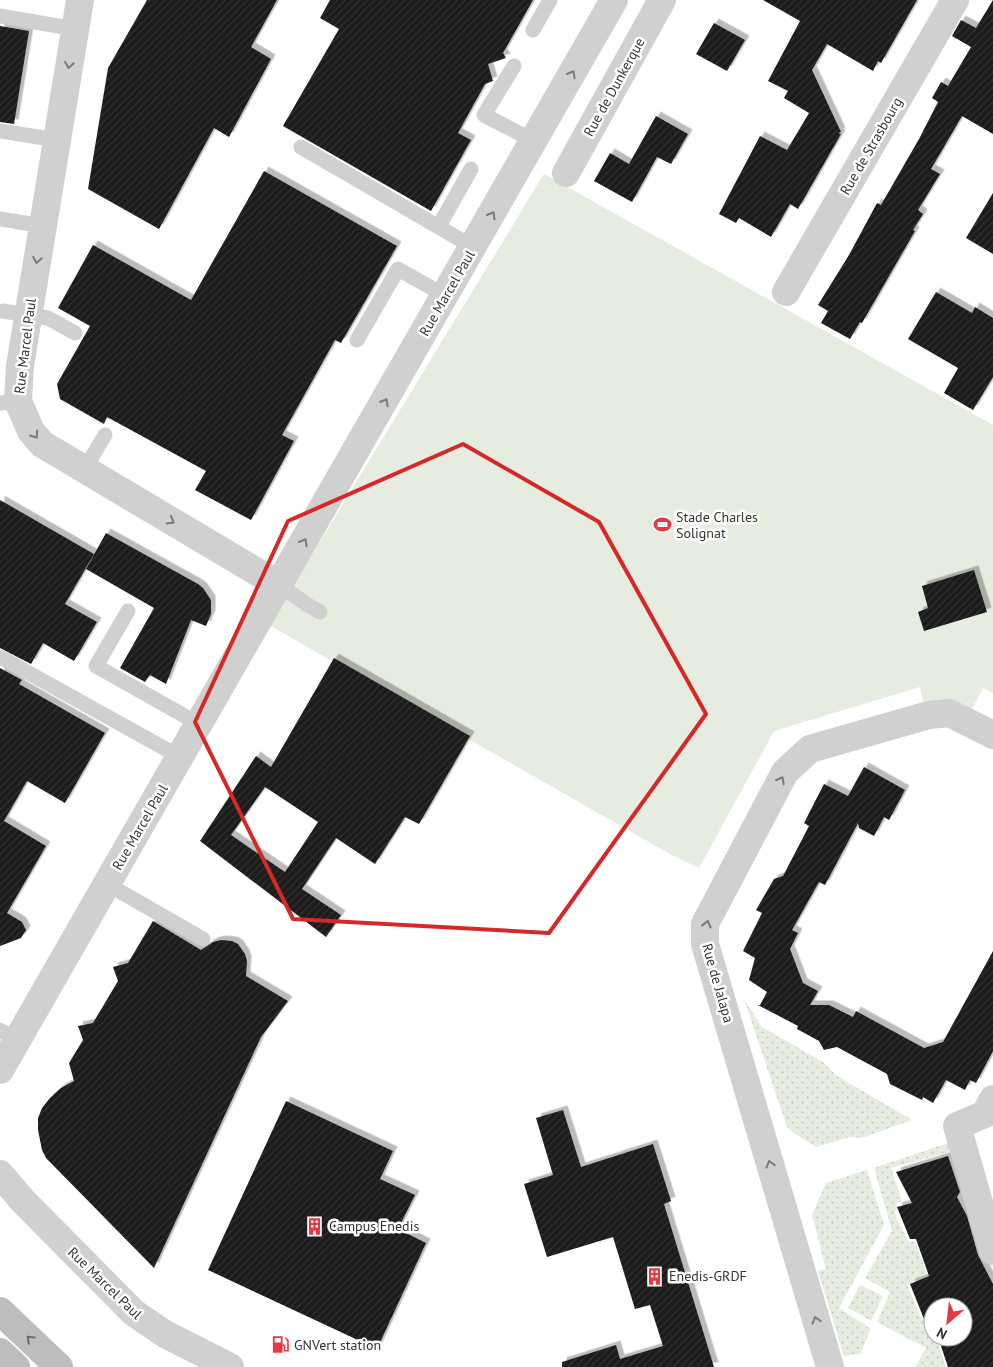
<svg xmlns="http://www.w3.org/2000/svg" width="993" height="1367" font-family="'PT Sans',sans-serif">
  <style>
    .grass { fill: url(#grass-dots) }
    .park { fill: #e6ecdf }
    .building { fill: url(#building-hatch); fill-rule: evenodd; filter: url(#shadow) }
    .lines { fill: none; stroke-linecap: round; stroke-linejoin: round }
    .lane { stroke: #d0d0d0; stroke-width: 15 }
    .street { stroke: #d0d0d0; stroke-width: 28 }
    .secondary { stroke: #bdbdbd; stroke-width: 28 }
    .oneway { stroke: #7a7a7a }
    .oneway2 { stroke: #6a6a6a }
    .marked { fill: none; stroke: #d62828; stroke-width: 4; stroke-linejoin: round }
    .labels { text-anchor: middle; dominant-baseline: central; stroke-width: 5; stroke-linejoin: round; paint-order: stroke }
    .street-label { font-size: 14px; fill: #333; stroke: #fff }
    .poi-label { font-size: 14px; fill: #333; stroke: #fff; text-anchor: start }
  </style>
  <defs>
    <pattern id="grass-dots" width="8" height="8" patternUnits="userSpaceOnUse" patternTransform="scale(1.25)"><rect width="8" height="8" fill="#e6ecdf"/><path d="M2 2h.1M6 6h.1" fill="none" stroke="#c6cbc0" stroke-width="1.8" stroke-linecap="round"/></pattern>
    <pattern id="building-hatch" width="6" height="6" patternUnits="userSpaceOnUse" patternTransform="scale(1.25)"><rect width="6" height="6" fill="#1a1a1a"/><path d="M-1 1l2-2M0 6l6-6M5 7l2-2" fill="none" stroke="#333"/></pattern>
    <filter id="shadow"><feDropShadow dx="4.5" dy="-4.5" stdDeviation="0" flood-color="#0004"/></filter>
  </defs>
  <rect width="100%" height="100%" fill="#fff"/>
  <!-- grass -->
  <g class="grass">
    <polygon points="744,999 762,1027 823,1062 837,1076 912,1120 862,1138 850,1137 816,1147 794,1133 787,1127"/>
    <polygon points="948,1143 952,1151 891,1168 902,1201 897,1203 897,1209 895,1212 897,1220 909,1242 915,1241 927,1275 907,1285 922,1320 930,1317 925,1328 933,1332 933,1337 936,1337 946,1367 915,1367 926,1348 877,1322 890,1292 865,1278 892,1231 874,1168"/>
    <polygon points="867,1170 884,1225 839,1308 871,1329 860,1354 844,1356 818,1271 826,1269 812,1215 826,1183"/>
    <polygon points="860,1285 883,1296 871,1321 848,1308"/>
  </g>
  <!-- park -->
  <polygon class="park" points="544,174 993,425 993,693 983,688 972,709 949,702 924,706 920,687 774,731 699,868 670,854 269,625"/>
  <!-- building -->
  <g class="building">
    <polygon points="147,0 277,0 251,47 271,59 229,137 214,128 159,229 88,189 108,68"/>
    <polygon points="330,0 533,0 503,53 506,58 488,64 493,81 485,84 458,133 471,140 431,211 283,126 339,29 320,18"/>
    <polygon points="763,0 917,0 881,63 878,61 873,71 827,44 812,70 841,132 838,133 841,134 798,209 790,204 771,237 739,218 736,223 719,214 760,136 787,150 809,113 784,98 788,91 768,81 800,21"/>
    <polygon points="993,0 993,134 962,116 931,169 940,174 918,210 923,214 913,230 915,231 862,323 860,322 850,339 821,323 828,311 818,305 849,255 877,203 881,205 919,139 938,102 932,98 941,82 948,86 971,47 952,36 961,20 976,28"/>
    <polygon points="714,23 745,40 727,71 696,54"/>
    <polygon points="0,26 29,31 14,124 0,122"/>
    <polygon points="656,116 688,134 671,164 657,157 632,202 594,181 610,153 629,164"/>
    <polygon points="264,171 397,246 341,343 335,340 282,435 294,441 251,520 195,490 206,471 107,417 104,424 60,399 57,384 90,326 58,308 93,245 191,300"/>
    <polygon points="993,193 993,254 966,238"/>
    <polygon points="936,292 972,313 975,307 993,318 993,377 973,410 944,393 958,368 908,339"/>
    <polygon points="0,500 94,554 65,604 97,622 74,661 43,643 31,664 0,648"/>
    <polygon points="106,533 198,584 203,588 211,600 211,614 206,626 191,620 166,684 150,675 145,682 120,668 154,608 86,569"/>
    <polygon points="974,570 987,612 924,631 918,612 928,608 922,586"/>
    <path d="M334,658L470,736L419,824L405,817L375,864L336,838L302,889L341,915L326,937L200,841L256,756L271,767ZM265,787L318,822L285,872L231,835Z"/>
    <polygon points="0,668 22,680 19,684 105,733 65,803 27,781 4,821 46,846 7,913 22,922 26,930 21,938 0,946"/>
    <polygon points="864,767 905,790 889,820 884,817 874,836 859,828 858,823 825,885 819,882 792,930 798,933 790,949 803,983 818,991 810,1005 829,1005 853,1017 856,1011 924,1048 943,1042 993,951 993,1051 976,1083 970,1080 965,1090 946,1080 933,1103 923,1097 922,1100 890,1084 887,1074 837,1047 824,1050 819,1041 797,1029 798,1026 758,1005 760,1005 767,992 749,980 755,958 743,951 762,913 756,910 774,879 783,876 809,826 804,823 824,784 848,796"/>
    <polygon points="153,921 201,950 213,942 221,940 232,941 238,944 245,954 247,961 246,976 288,1001 261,1037 154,1268 46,1158 42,1150 38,1130 38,1118 42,1108 50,1098 61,1088 74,1081 69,1063 83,1040 78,1026 93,1023 118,981 113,967 128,963"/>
    <polygon points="286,1101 393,1151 380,1179 415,1195 398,1229 426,1243 377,1349 208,1270"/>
    <polygon points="563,1110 581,1167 653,1144 671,1201 664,1204 714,1367 562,1367 562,1362 616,1345 620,1359 663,1346 650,1305 635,1309 613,1237 547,1257 524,1184 553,1175 536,1118"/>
    <polygon points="948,1156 960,1192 957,1197 967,1216 978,1255 993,1284 993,1367 948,1367 938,1337 963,1337 963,1307 933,1307 933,1330 928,1329 910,1284 929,1276 916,1239 910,1239 897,1207 912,1203 896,1172"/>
  </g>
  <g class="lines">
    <!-- lane -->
    <g class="lane">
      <polyline points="0,16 75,29"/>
      <polyline points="533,30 550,0"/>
      <polyline points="514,66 484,115 534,141"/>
      <polyline points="0,131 57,140"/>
      <polyline points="301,147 473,247"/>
      <polyline points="0,219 43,226"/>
      <polyline points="439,226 471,169"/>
      <polyline points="3,311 48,318 75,333"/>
      <polyline points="357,340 398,269 446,296"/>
      <polyline points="0,403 18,401"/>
      <polyline points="84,470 105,435"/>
      <polyline points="279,585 308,605 320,612"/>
      <polyline points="128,611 96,666 199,724"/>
      <polyline points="0,657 180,757"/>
      <polyline points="107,884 203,939"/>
      <polyline points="0,1030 17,1040"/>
    </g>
    <!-- street -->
    <g class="street">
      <polyline points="80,0 20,366 18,401 31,431 42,444 279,585"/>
      <polyline points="566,173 662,0"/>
      <polyline points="786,292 955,0"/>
      <polyline points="0,1070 614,0"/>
      <polyline points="993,1099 985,1114 957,1126 993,1251"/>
      <polyline points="0,1174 23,1201 134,1313 165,1334 230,1367"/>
      <polyline points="830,1367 705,944 705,924 785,772 810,749 929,715 949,713 993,735"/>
    </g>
    <!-- secondary -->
    <g class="secondary">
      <polyline points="0,1311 59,1367"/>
      <polyline points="0,1352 16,1367"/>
    </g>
  </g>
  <!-- one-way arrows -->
  <defs><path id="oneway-chevron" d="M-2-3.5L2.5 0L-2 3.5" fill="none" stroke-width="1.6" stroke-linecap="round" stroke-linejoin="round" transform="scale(1.25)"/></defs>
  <g class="oneway">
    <use href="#oneway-chevron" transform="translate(69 65) rotate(99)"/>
    <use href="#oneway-chevron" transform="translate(572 74) rotate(-60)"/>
    <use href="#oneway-chevron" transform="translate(492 215) rotate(-60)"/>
    <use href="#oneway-chevron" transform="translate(37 260) rotate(99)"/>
    <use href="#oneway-chevron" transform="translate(385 402) rotate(-60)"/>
    <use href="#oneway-chevron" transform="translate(35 435) rotate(55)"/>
    <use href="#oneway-chevron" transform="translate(171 521) rotate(30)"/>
    <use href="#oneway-chevron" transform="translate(304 542) rotate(-60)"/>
    <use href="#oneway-chevron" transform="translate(781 780) rotate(-62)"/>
    <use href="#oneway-chevron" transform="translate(707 924) rotate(-76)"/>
    <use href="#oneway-chevron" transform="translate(770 1164) rotate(-106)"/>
    <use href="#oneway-chevron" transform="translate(816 1320) rotate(-106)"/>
  </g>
  <use class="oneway2" href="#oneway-chevron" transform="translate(30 1339) rotate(-136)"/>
  <!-- marked area -->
  <path class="marked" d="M463,444L599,522L706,714L549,933L293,919L195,722L288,521Z"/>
  <!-- icons -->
  <defs>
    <symbol id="stadium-bare" viewBox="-9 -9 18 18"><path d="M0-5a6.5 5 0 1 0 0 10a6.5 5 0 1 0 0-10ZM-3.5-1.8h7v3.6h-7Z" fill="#e63946" stroke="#fff" stroke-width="2.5" paint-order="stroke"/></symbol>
    <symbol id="building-bare" viewBox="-9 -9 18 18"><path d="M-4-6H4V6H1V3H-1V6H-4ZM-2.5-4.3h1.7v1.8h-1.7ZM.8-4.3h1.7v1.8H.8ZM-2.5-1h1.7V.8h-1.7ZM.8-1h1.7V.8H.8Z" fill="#e63946" stroke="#fff" stroke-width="2.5" paint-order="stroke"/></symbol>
    <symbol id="fuel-bare" viewBox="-9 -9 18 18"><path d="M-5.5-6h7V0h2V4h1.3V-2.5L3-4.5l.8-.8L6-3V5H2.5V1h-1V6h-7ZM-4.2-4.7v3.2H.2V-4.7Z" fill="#e63946" stroke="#fff" stroke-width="2.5" paint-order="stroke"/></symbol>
  </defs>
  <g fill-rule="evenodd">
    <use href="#stadium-bare" x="650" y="512" width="25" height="25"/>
    <use href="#building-bare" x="302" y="1214" width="25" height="25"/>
    <use href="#building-bare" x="642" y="1264" width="25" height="25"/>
    <use href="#fuel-bare" x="268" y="1332" width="25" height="25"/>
  </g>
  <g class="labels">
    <!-- street labels -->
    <g class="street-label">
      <text transform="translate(614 87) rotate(-61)">Rue de Dunkerque</text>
      <text transform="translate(871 146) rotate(-60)">Rue de Strasbourg</text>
      <text transform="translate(447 293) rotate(-60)">Rue Marcel Paul</text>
      <text transform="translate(25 346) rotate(-83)">Rue Marcel Paul</text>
      <text transform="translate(140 827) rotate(-60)">Rue Marcel Paul</text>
      <text transform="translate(718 983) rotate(74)">Rue de Jalapa</text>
      <text transform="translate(105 1283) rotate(44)">Rue Marcel Paul</text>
    </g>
    <!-- poi labels -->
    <g class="poi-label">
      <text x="676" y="517">Stade Charles<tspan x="676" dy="16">Solignat</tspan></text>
      <text x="329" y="1226">Campus Enedis</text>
      <text x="669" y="1276">Enedis-GRDF</text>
      <text x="294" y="1345">GNVert station</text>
    </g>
  </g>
  <!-- north arrow -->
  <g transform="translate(948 1322) rotate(208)"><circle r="24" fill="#ffffff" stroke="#adadad"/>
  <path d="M0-4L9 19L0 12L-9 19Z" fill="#e63946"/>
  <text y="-8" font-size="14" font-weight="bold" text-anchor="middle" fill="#333333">N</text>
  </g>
</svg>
